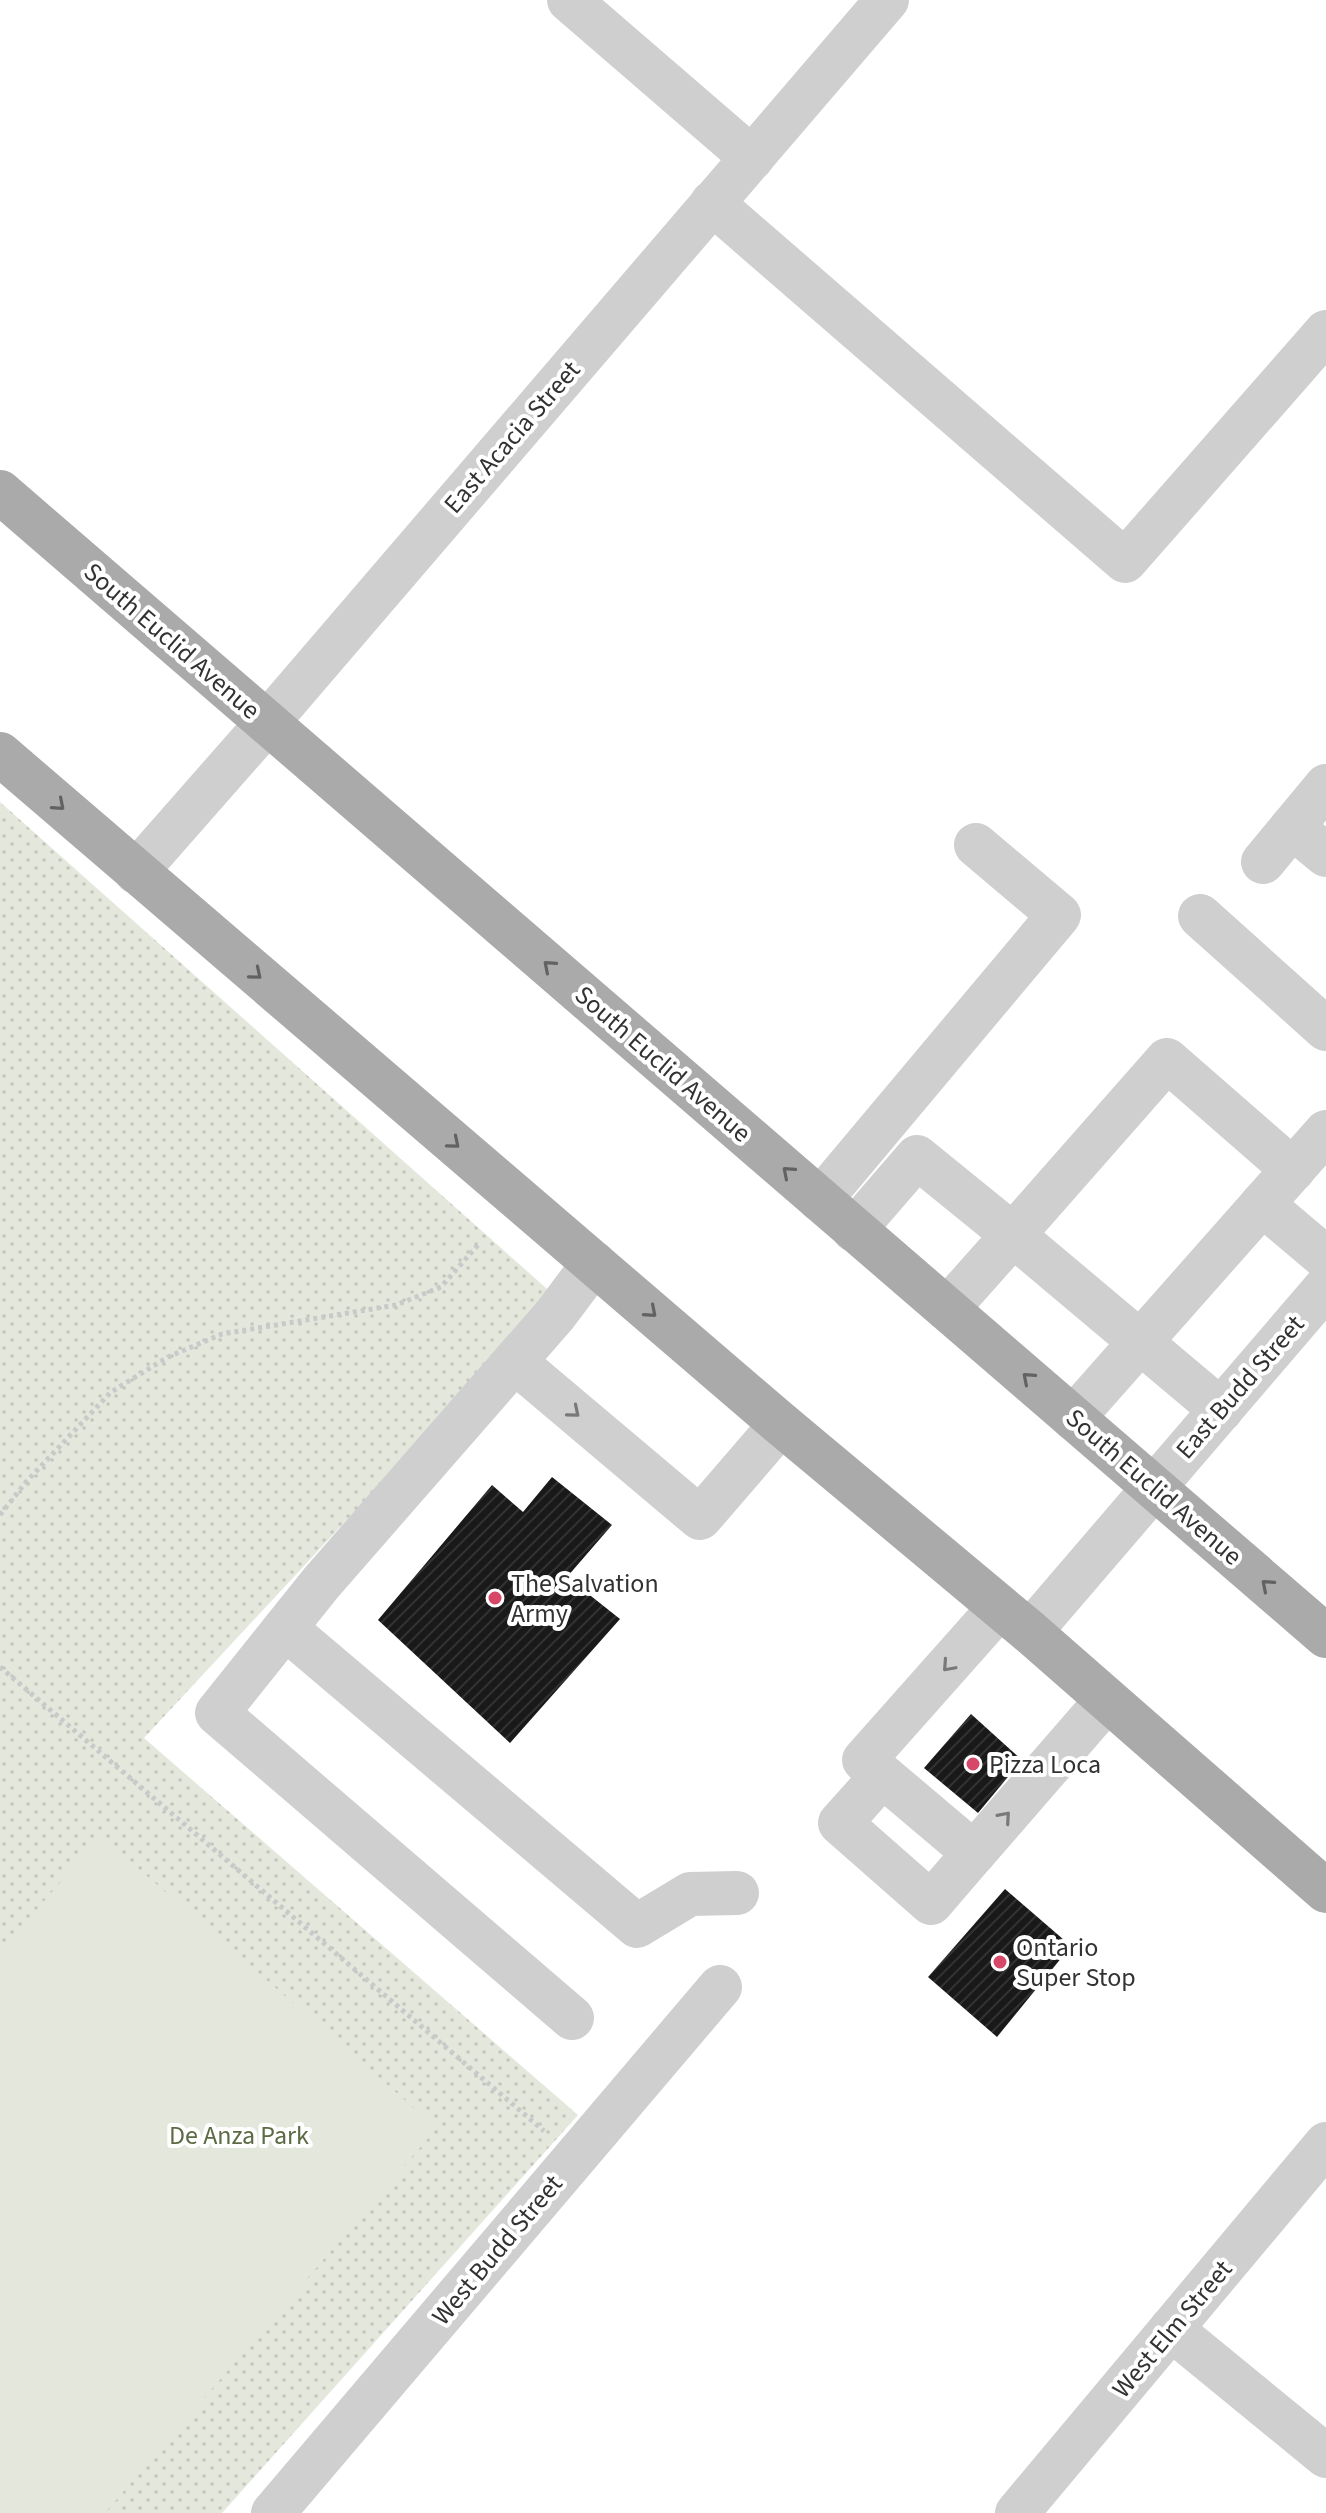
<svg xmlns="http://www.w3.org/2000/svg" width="1326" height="2513" font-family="'Source Sans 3',sans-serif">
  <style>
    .park { fill: url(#park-dots) }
    .pitch { fill: #e4e8dc }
    .building { fill: url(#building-hatch) }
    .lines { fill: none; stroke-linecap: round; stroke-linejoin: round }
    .path { stroke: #c9c9c9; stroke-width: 5; stroke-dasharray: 4 4; stroke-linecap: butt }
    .minor { stroke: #cfcfcf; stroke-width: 44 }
    .major { stroke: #aaa; stroke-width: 44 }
    .oneway { stroke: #626262 }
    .oneway2 { stroke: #797979 }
    .poi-dot { fill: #d74768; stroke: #fff; stroke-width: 3 }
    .labels { text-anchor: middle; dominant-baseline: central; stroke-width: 8; stroke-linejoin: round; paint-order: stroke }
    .street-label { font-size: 26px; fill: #323232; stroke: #fff }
    .poi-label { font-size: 26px; fill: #323232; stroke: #fff; text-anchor: start }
    .park-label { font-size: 26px; fill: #5c6b43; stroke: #fff }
  </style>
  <defs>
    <pattern id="park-dots" width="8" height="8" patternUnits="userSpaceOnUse" patternTransform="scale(2)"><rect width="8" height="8" fill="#e4e8dc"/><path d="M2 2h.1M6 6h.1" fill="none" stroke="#c4c7bd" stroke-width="1.8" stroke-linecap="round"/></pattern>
    <pattern id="building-hatch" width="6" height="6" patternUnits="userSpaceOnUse" patternTransform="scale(2)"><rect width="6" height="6" fill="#191919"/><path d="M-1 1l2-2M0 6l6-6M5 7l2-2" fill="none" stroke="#323232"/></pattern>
  </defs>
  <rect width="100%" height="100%" fill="#fff"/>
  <!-- park -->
  <polygon class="park" points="0,802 555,1296 144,1738 578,2115 222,2513 0,2513"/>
  <!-- pitch -->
  <polygon class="pitch" points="101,1836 437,2128 105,2513 0,2513 0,1951"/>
  <!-- building -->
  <g class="building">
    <polygon points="552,1477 612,1525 567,1577 620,1619 510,1743 378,1620 492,1485 523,1512"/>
    <polygon points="971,1714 1022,1760 978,1813 924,1768"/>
    <polygon points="1005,1889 1071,1946 997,2037 928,1977"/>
  </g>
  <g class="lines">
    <!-- path -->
    <g class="path">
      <polyline points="0,1515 26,1482 111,1392 168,1357 222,1334 396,1305 441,1287 478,1245"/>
      <polyline points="0,1667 544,2131"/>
    </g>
    <!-- minor -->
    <g class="minor">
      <polyline points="569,0 752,158"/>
      <polyline points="712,203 1125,561 1326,332"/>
      <polyline points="1326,786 1292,827 1326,855"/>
      <polyline points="1263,862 1292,827"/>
      <polyline points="136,872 267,723 887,0"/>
      <polyline points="1200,916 1326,1029"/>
      <polyline points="820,1200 1059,915 976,845"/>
      <polyline points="1262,1204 1326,1258"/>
      <polyline points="854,1230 917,1157 1013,1235 1167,1060 1293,1170"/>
      <polyline points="947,1309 1013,1235 1221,1410"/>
      <polyline points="515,1362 700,1518 781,1424"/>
      <polyline points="1073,1418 1326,1132"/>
      <polyline points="999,1608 864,1760 974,1853 1106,1701"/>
      <polyline points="285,1628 637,1926 690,1894 737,1893"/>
      <polyline points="1030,1632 1326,1287"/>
      <polyline points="882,1776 840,1823 931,1903 974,1853"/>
      <polyline points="572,2018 217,1713 321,1583 555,1315 594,1263"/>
      <polyline points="1171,2329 1326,2456"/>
      <polyline points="273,2513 720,1987"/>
      <polyline points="1017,2513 1326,2144"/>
    </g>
    <!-- major -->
    <g class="major">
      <polyline points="0,492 1326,1636"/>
      <polyline points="0,754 781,1424 1030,1632 1326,1891"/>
    </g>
  </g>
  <!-- one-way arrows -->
  <defs><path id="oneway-chevron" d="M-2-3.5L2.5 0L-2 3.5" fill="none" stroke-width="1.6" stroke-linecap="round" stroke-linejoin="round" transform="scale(2)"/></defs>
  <g class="oneway">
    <use href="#oneway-chevron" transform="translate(59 805) rotate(41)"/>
    <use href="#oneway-chevron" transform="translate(549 966) rotate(-139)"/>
    <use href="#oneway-chevron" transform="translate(256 974) rotate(40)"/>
    <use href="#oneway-chevron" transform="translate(454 1143) rotate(40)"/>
    <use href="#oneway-chevron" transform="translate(788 1172) rotate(-139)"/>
    <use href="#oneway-chevron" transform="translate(651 1312) rotate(41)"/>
    <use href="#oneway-chevron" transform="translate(1028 1378) rotate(-139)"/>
    <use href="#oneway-chevron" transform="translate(1267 1585) rotate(-139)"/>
  </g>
  <g class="oneway2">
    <use href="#oneway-chevron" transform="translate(574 1412) rotate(40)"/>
    <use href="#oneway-chevron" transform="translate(948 1666) rotate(132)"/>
    <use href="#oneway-chevron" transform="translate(1005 1817) rotate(-49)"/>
  </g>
  <!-- markers -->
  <g class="poi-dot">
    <circle cx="495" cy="1598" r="8"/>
    <circle cx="973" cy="1764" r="8"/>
    <circle cx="1000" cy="1962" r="8"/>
  </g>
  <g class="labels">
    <!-- street labels -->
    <g class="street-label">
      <text transform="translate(512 437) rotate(-49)">East Acacia Street</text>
      <text transform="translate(172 641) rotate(41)">South Euclid Avenue</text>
      <text transform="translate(663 1064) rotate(41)">South Euclid Avenue</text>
      <text transform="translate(1240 1387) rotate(-49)">East Budd Street</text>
      <text transform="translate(1154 1487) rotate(41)">South Euclid Avenue</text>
      <text transform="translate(497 2250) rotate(-50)">West Budd Street</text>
      <text transform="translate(1172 2329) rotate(-50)">West Elm Street</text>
    </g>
    <!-- poi labels -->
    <g class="poi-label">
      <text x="511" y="1583">The Salvation<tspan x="511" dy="30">Army</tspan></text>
      <text x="989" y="1764">Pizza Loca</text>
      <text x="1016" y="1947">Ontario<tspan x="1016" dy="30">Super Stop</tspan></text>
    </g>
    <!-- park labels -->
    <g class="park-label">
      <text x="239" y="2135">De Anza Park</text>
    </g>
  </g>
</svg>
